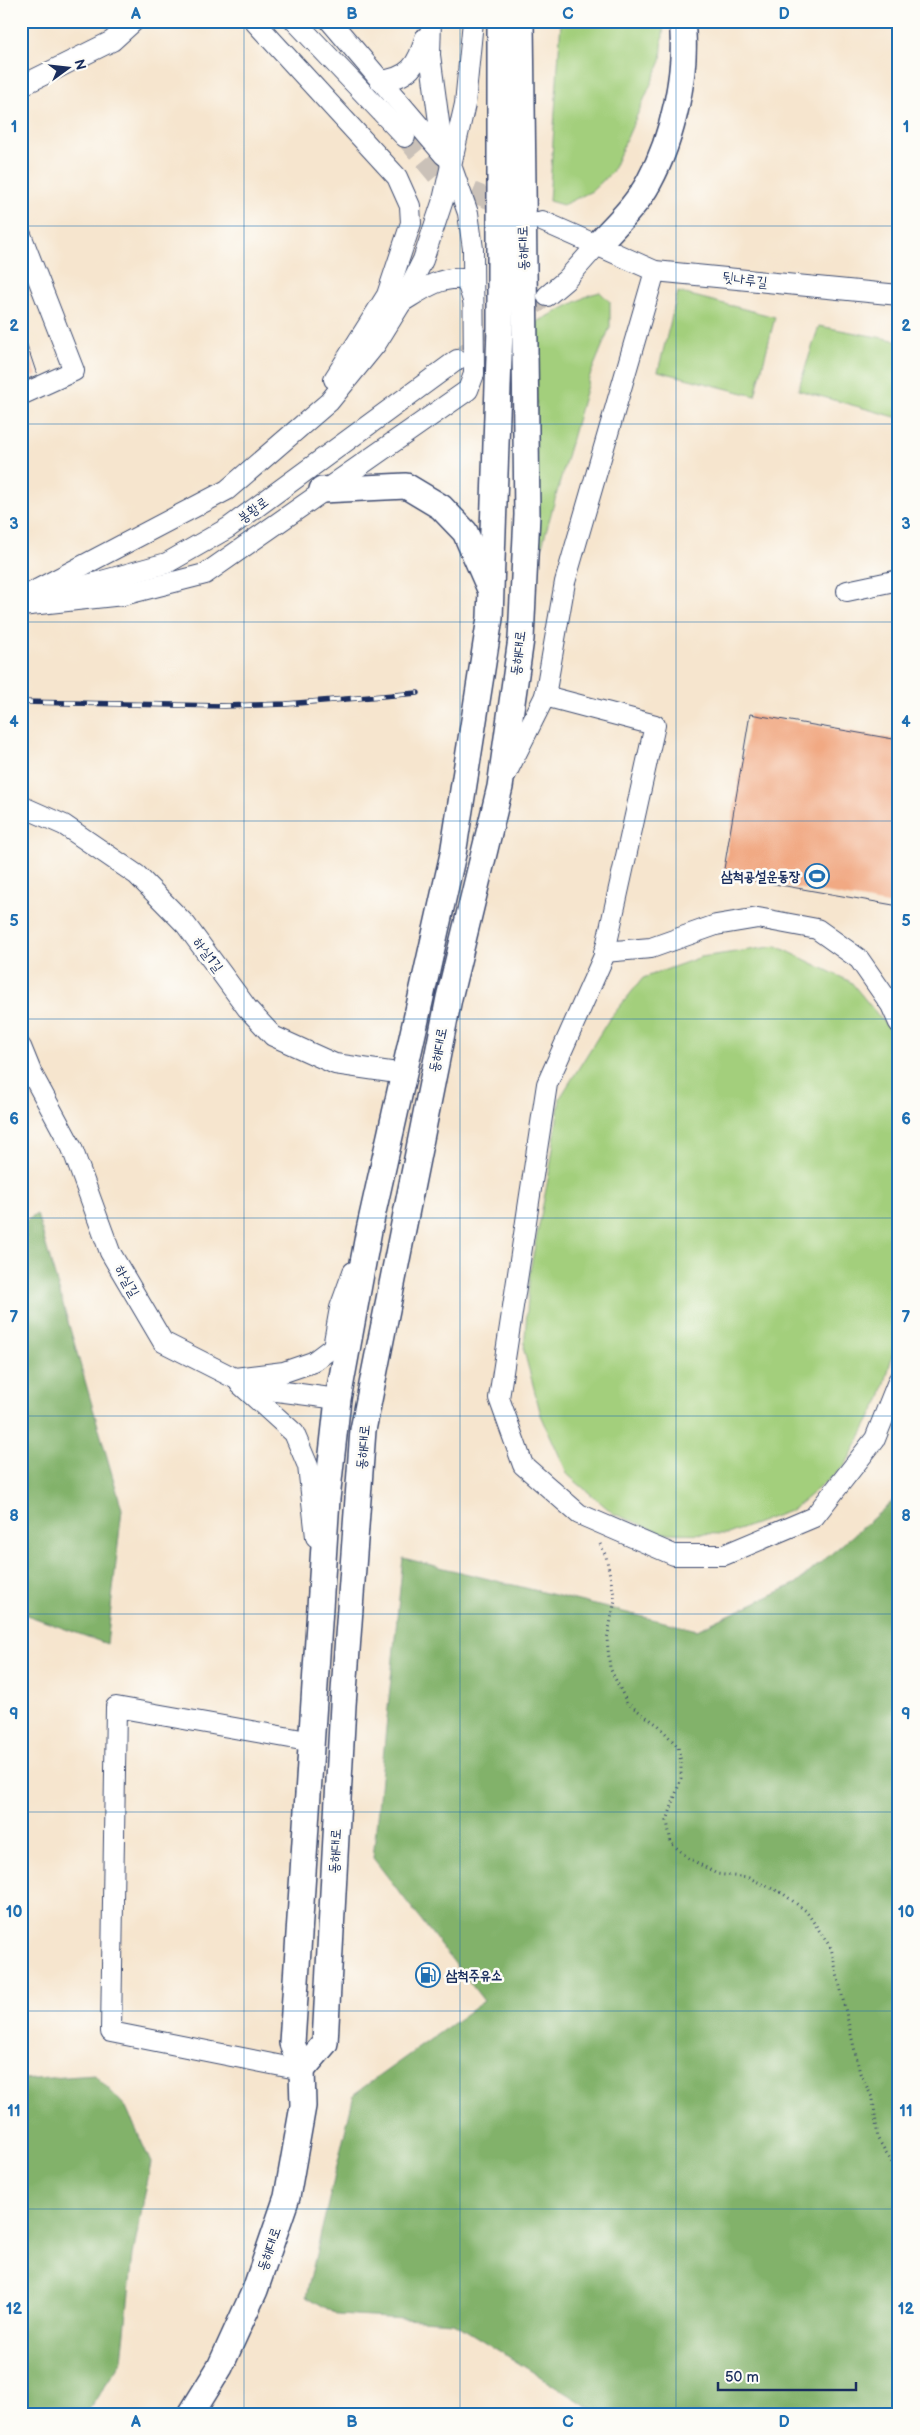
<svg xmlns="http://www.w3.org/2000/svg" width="920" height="2435" font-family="'Balsamiq Sans','Poor Story',sans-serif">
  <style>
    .green { fill: #a3cf7b; stroke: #5f7f6c }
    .forest { fill: #82b26b; stroke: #4e7064 }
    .building { fill: #f1a983 }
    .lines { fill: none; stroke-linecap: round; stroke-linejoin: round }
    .minor-tunnel { stroke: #cac1b8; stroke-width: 20; stroke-dasharray: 20 10; stroke-linecap: butt }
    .minor-casing { stroke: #3c4a6f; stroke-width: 22 }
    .major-casing { stroke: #3c4a6f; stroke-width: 28 }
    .path { stroke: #3c4a6f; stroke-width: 3; stroke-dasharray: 1 4; stroke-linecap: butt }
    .minor { stroke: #fff; stroke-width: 20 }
    .major { stroke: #fff; stroke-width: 25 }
    .rail-casing { stroke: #1b2f5e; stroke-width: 5.5 }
    .rail { stroke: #fdfcf7; stroke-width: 4; stroke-dasharray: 11; stroke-linecap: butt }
    .grid { fill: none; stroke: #1f6fb2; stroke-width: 1; stroke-opacity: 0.55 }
    .labels { text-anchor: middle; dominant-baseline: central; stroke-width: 5; stroke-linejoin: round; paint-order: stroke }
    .street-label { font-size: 14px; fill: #1b2f5e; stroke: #fdfcf7 }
    .poi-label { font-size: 14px; font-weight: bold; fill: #1b2f5e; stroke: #fdfcf7; text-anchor: end }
    .neatline { fill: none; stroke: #1f6fb2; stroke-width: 2 }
    .grid-label { font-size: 16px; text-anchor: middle; font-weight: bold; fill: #1f6fb2 }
  </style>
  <rect width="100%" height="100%" fill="#fdfcf7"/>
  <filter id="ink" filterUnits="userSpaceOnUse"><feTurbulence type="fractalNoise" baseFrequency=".02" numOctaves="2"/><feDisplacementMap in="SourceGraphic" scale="10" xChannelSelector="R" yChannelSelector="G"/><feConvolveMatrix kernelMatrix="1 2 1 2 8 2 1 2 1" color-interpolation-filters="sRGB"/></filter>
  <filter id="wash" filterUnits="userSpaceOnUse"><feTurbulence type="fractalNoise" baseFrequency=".0096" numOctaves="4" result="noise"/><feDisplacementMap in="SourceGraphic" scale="20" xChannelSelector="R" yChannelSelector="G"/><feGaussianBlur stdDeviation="1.12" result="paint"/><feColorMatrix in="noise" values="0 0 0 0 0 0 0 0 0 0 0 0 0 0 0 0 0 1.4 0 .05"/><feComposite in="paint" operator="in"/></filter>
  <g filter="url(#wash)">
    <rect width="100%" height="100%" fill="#f6e5ce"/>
    <!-- green -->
    <g class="green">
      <polygon points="561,21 664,21 661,61 612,172 592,191 563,205 549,201"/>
      <polygon points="600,292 610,302 610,327 589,378 535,571 537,322 589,295"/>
      <polygon points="678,292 775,317 755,396 658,371"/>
      <polygon points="819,326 899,341 899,418 798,390"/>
      <polygon points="777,946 851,982 899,1041 899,1330 881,1398 845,1466 792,1510 728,1534 663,1533 614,1514 568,1475 541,1415 524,1351 530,1271 550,1169 560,1098 608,1021 643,978 701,957"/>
    </g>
    <!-- forest -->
    <g class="forest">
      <polygon points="37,1214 122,1509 107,1644 21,1613 21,1224"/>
      <polygon points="899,1490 899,2414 600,2414 453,2322 338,2315 306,2296 354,2094 484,2001 373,1858 403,1558 697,1630 797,1583 892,1502"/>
      <polygon points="95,2075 126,2107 151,2163 133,2255 122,2360 86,2414 21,2414 21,2080"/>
    </g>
    <g id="blocks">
      <!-- building -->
      <g class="building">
        <polygon points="21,336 24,336 37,375 21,382"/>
        <polygon points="750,714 899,740 899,906 723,875"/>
      </g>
    </g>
  </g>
  <g filter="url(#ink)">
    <use href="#blocks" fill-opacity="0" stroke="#3c4a6f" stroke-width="1"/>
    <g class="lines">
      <!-- minor-tunnel -->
      <g class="minor-tunnel">
        <polyline points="405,137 439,178 513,209"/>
        <polyline points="461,357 547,296"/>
      </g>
      <defs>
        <g id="minor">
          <polyline points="254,21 397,177 410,206 411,223 387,295 334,379"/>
          <polyline points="295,21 405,137"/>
          <polyline points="330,21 444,155"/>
          <path d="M380,81C409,78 418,65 425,38"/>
          <polyline points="21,86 112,41 134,21"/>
          <polyline points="542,221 655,271 899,295"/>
          <polyline points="21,235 74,371 21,395"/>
          <polyline points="547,296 566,280 598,244"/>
          <path d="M402,302C422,290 438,277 462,279L468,285L473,300"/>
          <polyline points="847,591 899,580"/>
          <polyline points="62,592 167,563 228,528 457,360"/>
          <polyline points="21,598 227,490 329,402 376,344 402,302 423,260 443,200 465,104 473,21"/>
          <polyline points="21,606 123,595 205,574 468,390 474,374 473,249 468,213 441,137 430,55 431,21"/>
          <polyline points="545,696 565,582 655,271"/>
          <polyline points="506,774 545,696 655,725 604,956 547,1084 499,1398 523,1465 579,1514 674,1555 724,1555 814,1517 875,1439 899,1379"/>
          <polyline points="21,806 64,825 137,875 186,925 247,1008 273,1036 335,1064 404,1074"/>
          <polyline points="604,952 651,948 716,925 758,918 817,929 859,959 891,1005 899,1023"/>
          <polyline points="21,1047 32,1074 72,1148 110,1252 163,1342 254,1388 338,1399"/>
          <polyline points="235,1378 284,1372 313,1362 333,1347 340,1308 353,1272"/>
          <polyline points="240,1384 294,1433 308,1466 316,1537"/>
          <polyline points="302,2070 111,2032 116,1707 313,1742"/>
        </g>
        <g id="major">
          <path d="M598,244C616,224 636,206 649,182C673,138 688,71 682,21"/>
          <polyline points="322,490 406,486 441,507 465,532 489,587"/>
          <polyline points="302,2070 325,2043 343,1705 363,1430 449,998 500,787 521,639 527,515 521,21"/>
          <polyline points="191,2414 220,2367 255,2290 287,2197 303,2106 302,2070 292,2043 327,1499 338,1399 369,1230 453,854 490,618 500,328 500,21"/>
        </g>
      </defs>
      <!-- minor casing -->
      <use href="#minor" class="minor-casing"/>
      <!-- major casing -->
      <use href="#major" class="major-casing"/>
      <!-- path -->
      <polyline class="path" points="600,1544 606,1556 615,1600 607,1639 610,1668 627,1703 659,1726 678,1747 681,1762 681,1778 667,1821 671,1843 687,1857 717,1874 749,1878 782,1893 806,1911 831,1948 860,2073 873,2099 878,2139 899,2174"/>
      <!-- minor -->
      <use href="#minor" class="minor"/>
      <!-- major -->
      <use href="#major" class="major"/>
      <defs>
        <polyline id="rail" points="21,702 225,706 286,704 418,693"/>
      </defs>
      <!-- rail casing -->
      <use href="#rail" class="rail-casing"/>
      <!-- rail -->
      <use href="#rail" class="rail"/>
    </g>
  </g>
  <!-- grid -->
  <path class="grid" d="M244,21V2414M460,21V2414M676,21V2414M21,226H899M21,424H899M21,622H899M21,821H899M21,1019H899M21,1218H899M21,1416H899M21,1614H899M21,1812H899M21,2011H899M21,2209H899"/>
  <!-- icons -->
  <defs>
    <symbol id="stadium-ring" viewBox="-11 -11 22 22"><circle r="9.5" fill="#fdfcf7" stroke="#1f6fb2" stroke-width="1.5"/><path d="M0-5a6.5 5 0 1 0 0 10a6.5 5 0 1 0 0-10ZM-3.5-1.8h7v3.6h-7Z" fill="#1f6fb2"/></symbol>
    <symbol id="fuel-ring" viewBox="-11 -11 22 22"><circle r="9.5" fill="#fdfcf7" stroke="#1f6fb2" stroke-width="1.5"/><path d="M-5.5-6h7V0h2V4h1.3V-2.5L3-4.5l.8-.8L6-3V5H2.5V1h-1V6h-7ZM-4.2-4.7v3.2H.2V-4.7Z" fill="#1f6fb2"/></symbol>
  </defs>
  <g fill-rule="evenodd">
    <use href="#stadium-ring" x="803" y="862" width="28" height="28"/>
    <use href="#fuel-ring" x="414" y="1961" width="28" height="28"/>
  </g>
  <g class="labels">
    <!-- street labels -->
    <g class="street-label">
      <text transform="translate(523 248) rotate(-91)">동해대로</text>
      <text transform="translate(745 280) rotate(6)">뒷나루길</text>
      <text transform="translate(253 510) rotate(-36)">봉황로</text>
      <text transform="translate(518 653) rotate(-83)">동해대로</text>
      <text transform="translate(208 955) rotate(53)">하실1길</text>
      <text transform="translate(438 1050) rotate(-79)">동해대로</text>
      <text transform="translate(127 1281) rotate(60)">하실길</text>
      <text transform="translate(363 1447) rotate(-85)">동해대로</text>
      <text transform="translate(335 1851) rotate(-87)">동해대로</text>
      <text transform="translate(269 2249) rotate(-71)">동해대로</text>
    </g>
    <!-- poi labels -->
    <g class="poi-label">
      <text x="800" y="876">삼척공설운동장</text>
      <text x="446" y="1975" text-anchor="start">삼척주유소</text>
    </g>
  </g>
  <!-- margin -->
  <rect width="920" height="2435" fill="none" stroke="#fdfcf7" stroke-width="55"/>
  <!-- north arrow -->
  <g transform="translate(68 68) rotate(75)" stroke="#fdfcf7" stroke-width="4" paint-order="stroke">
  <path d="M0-4L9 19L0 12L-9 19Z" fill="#1b2f5e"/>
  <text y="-8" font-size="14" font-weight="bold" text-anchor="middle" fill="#1b2f5e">N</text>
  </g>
  <!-- scale -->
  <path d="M718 2382v8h138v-8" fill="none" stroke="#1b2f5e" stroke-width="2.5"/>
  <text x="725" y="2382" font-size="15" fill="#1b2f5e" stroke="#fdfcf7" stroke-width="4" paint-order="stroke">50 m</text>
  <rect x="28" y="28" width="864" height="2380" class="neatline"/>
  <g class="grid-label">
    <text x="136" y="19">A</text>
    <text x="352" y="19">B</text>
    <text x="568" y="19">C</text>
    <text x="784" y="19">D</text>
    <text x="14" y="132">1</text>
    <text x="906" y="132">1</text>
    <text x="14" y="331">2</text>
    <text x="906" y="331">2</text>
    <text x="14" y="529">3</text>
    <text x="906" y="529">3</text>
    <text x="14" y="727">4</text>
    <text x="906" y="727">4</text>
    <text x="14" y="926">5</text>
    <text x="906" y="926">5</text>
    <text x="14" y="1124">6</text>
    <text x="906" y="1124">6</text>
    <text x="14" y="1322">7</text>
    <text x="906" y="1322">7</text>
    <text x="14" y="1521">8</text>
    <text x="906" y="1521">8</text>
    <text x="14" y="1719">9</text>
    <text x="906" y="1719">9</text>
    <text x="14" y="1917">10</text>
    <text x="906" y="1917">10</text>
    <text x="14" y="2116">11</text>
    <text x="906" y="2116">11</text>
    <text x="14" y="2314">12</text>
    <text x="906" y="2314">12</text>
    <text x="136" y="2427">A</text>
    <text x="352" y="2427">B</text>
    <text x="568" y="2427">C</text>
    <text x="784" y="2427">D</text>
  </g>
</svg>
